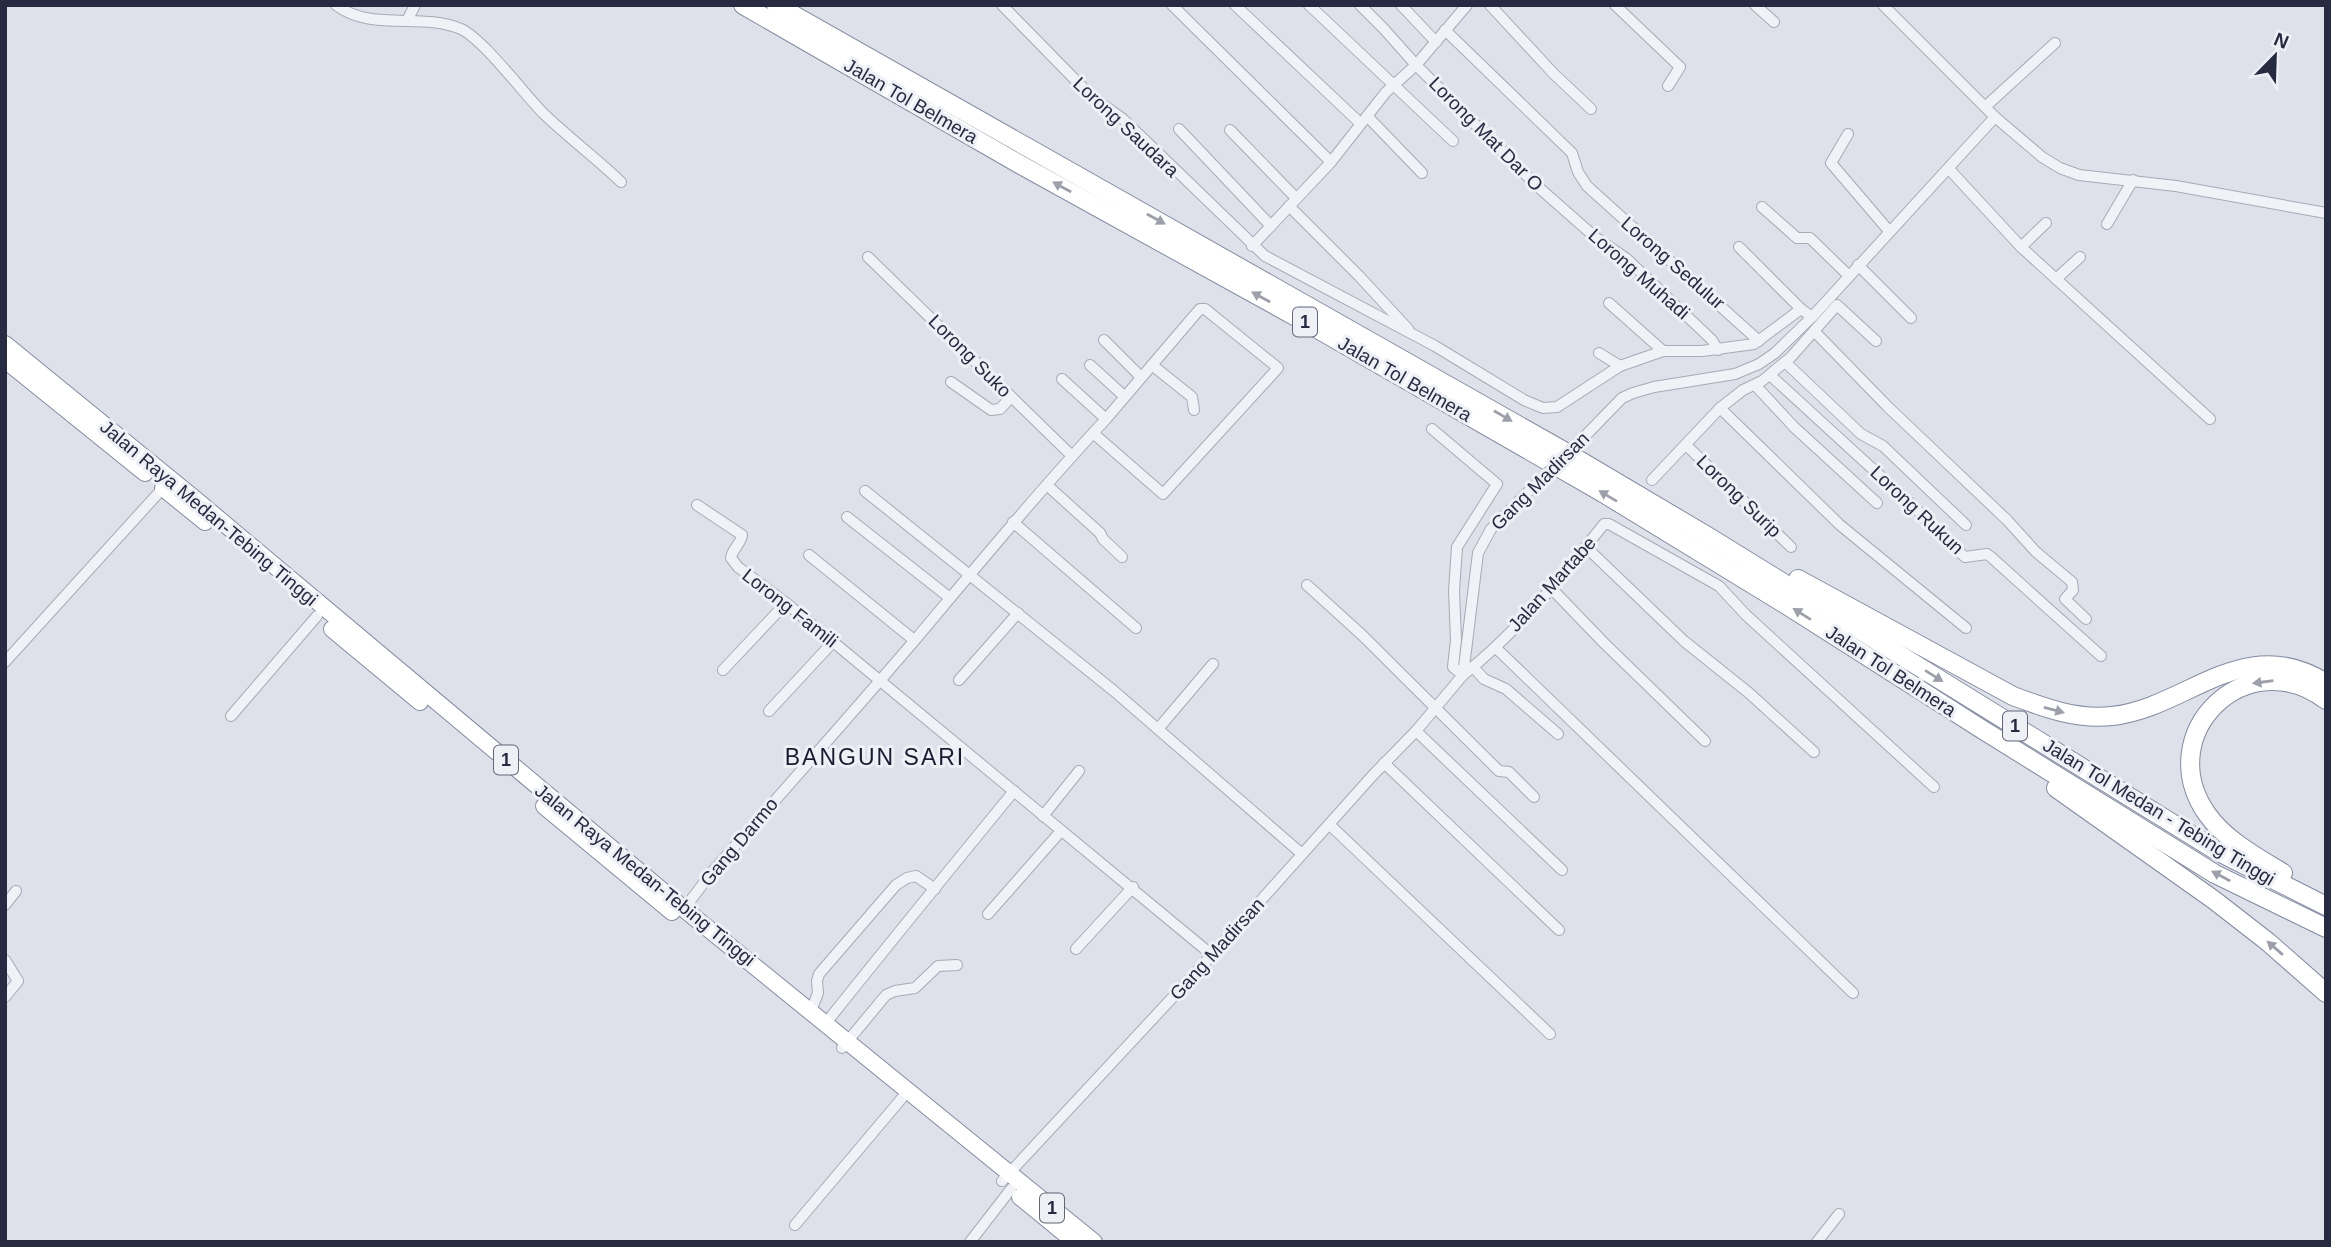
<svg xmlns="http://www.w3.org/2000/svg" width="2331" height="1247" font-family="Arial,sans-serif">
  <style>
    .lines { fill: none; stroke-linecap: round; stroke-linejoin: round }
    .minor-casing { stroke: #a7aab7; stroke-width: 12 }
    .trunk-casing { stroke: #848ba1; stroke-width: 18 }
    .motorway-casing { stroke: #848ba1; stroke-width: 20 }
    .minor { stroke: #f1f2f7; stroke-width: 10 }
    .trunk { stroke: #fff; stroke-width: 16 }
    .motorway { stroke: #fff; stroke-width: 18 }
    .minor-bridge-casing { stroke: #a7aab7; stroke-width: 12; stroke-linecap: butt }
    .minor-bridge { stroke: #f1f2f7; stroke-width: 10 }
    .oneway { fill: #9da0aa }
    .labels { text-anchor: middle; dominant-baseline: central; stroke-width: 6; stroke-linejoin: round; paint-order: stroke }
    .shield { fill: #eef0f6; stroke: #626677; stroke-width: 2 }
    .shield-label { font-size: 18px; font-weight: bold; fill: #262b41 }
    .street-label { font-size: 19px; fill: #262b41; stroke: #eef0f6 }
    .quarter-label { font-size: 23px; letter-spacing: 2px; fill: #181d32; stroke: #eef0f6 }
  </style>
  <rect width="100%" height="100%" fill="#dee1e9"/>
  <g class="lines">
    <defs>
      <g id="minor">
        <path d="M336,5C371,32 422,12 461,29C484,40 524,94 544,114C569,138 596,158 621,182"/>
        <polyline points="1002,5 1092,97 1123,119 1265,256 1435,346 1524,400 1543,408 1557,407 1620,366 1663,351 1702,351 1754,344 1801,309 1812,317"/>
        <polyline points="1172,5 1331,162"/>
        <polyline points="1235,5 1360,123"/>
        <polyline points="1309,5 1453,141"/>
        <polyline points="1360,5 1384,29 1416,65 1536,185 1595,237 1627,259 1712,340 1718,350"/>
        <polyline points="1401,5 1436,42"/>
        <polyline points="1490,5 1553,73 1591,109"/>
        <polyline points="1615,5 1680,67 1668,86"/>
        <polyline points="1755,5 1774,22"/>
        <polyline points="1883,5 1995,117 2042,157 2060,168 2079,175 2176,186 2326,213"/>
        <polyline points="407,21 415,5"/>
        <polyline points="1445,30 1572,153 1578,172 1587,186 1759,341"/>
        <polyline points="1986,106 2055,43"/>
        <polyline points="1367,116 1422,173"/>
        <polyline points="1179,129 1271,226"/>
        <polyline points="1230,130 1296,198"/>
        <polyline points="1848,134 1831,163 1889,231"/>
        <polyline points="1949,169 2021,247 2210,419"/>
        <polyline points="1289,206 1359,276 1408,329"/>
        <polyline points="1762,207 1797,238 1810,238 1848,275"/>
        <polyline points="2107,224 2133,180"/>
        <polyline points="1252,246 1331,162 1386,92 1416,65 1467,5"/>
        <polyline points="1739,247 1801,309"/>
        <polyline points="2021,247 2046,223"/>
        <polyline points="868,257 1072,456"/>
        <polyline points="1858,265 1911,318"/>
        <polyline points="2056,279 2080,257"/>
        <polyline points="1609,303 1663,351"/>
        <polyline points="1814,331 1888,407 2007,520 2036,552 2072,582 2073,590 2065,599 2086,619"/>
        <polyline points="1104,340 1141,377"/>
        <polyline points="1599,353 1620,366"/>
        <polyline points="1785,362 1861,434 1883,446 1966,525"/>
        <polyline points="1090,365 1124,396"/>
        <polyline points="1152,365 1192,397 1194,410"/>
        <polyline points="1770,375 1912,505 1959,552 1965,557 1987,554 1991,557 2101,656"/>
        <polyline points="1062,379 1106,419"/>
        <polyline points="951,382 991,410 1000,409 1011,397"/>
        <polyline points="1755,385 1794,427 1877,503"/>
        <polyline points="1720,408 1840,525 1966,628"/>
        <path d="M1432,429L1497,484L1457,547L1454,591L1456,640L1453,667L1463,675C1516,633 1562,577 1604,524H1609L1719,586L1746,615L1934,787"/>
        <polyline points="1588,433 1622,398 1633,393 1654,387 1735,374 1759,364 1775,353 1812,317 1995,117"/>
        <polyline points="1686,445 1791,547"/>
        <polyline points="1652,480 1720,408 1743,390 1762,381 1791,357 1837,305 1876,341"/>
        <polyline points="1048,486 1100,533 1103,539 1122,557"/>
        <polyline points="865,491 1114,691 1302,854"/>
        <path d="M697,505L742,535C741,544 732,549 731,558L738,567L786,603L1212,955"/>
        <polyline points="847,517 950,598"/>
        <polyline points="1013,522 1136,628"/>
        <polyline points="1586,547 1684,641 1749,693 1814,752"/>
        <polyline points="809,555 914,640"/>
        <polyline points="1307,585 1362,635 1499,771 1509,772 1534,797"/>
        <polyline points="1551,588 1604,643 1705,741"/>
        <polyline points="1495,647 1853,993"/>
        <polyline points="5,662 163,488"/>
        <polyline points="1473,667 1484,679 1506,689 1558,734"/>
        <polyline points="723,670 786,603"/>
        <polyline points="959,680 1018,613"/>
        <polyline points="769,711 833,642"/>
        <polyline points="231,716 317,616"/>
        <polyline points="1158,729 1213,664"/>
        <polyline points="1416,731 1562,870"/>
        <polyline points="1384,763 1559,930"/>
        <polyline points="1043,816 1079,771"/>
        <polyline points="1330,825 1550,1034"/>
        <polyline points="5,905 16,891"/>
        <path d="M684,909L712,872C780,795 848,718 915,640C978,565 1040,490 1106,419L1193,317L1200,309H1205L1278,368L1163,494L1093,433"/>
        <polyline points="988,914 1061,831"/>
        <polyline points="1076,949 1133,887"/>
        <polyline points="5,960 18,981 5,997"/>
        <polyline points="811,1011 818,993 817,981 819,974 896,885 907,878 916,876 935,889"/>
        <path d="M826,1023C888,945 951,868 1014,791"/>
        <polyline points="842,1048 886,995 895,991 915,988 938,966 957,965"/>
        <polyline points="1002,1181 1212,955 1373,775 1416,731 1463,675 1478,553 1491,529 1533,487"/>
        <polyline points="795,1225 902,1098"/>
        <polyline points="970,1242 1011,1189"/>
        <polyline points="1817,1242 1839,1214"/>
      </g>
      <g id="trunk">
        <polyline points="5,344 195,499 684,909 1094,1242"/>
        <polyline points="5,360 145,473"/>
        <polyline points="163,488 205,522"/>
        <polyline points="332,629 420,702"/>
        <polyline points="544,806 672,912"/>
        <polyline points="1020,1197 1075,1242"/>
      </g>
      <g id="motorway">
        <polyline points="743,5 1021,165 1309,324 1603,493 1788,606 1983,730 2215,874 2326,928"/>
        <polyline points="776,5 1562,450 1709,537 2217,851 2326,906"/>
        <path d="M1798,579L2013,696C2045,708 2077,720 2112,716C2187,708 2244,631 2326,683"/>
        <polyline points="2056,788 2214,900 2268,942 2326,993"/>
        <path d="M2283,873C2257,857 2225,840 2207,814C2151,734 2246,640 2326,700"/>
      </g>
    </defs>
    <!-- minor casing -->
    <use href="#minor" class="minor-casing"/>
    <!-- trunk casing -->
    <use href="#trunk" class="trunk-casing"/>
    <!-- motorway casing -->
    <use href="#motorway" class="motorway-casing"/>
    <!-- minor -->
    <use href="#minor" class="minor"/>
    <!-- trunk -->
    <use href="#trunk" class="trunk"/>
    <!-- motorway -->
    <use href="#motorway" class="motorway"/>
    <defs>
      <polyline id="minor-bridge" points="1533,487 1588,433"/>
    </defs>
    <!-- minor-bridge casing -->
    <use href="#minor-bridge" class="minor-bridge-casing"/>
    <!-- minor-bridge -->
    <use href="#minor-bridge" class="minor-bridge"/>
  </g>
  <!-- one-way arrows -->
  <defs><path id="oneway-solid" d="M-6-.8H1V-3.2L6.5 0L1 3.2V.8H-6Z" transform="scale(1.75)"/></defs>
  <g class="oneway">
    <use href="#oneway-solid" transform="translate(1062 187) rotate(-151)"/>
    <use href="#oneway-solid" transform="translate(1156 219) rotate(29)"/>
    <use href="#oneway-solid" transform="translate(1261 297) rotate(-151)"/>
    <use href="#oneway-solid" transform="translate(1503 416) rotate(30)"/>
    <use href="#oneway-solid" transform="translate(1608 496) rotate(-149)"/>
    <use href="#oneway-solid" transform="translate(1802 614) rotate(-148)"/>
    <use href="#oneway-solid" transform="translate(1934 676) rotate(32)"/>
    <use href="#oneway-solid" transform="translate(2263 682) rotate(172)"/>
    <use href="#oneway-solid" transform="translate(2054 710) rotate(15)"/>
    <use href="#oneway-solid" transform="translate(2221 876) rotate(-152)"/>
    <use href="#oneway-solid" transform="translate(2275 948) rotate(-139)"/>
  </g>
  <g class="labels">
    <!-- shield labels -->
    <g class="shield">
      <rect x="1293" y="307.5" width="24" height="29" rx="5"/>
      <rect x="2003" y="711.5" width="24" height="29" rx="5"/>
      <rect x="494" y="745.5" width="24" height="29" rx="5"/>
      <rect x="1040" y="1193.5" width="24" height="29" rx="5"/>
    </g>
    <g class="shield-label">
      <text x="1305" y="322">1</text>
      <text x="2015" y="726">1</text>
      <text x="506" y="760">1</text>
      <text x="1052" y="1208">1</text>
    </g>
    <!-- street labels -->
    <g class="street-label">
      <text transform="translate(911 101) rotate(30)">Jalan Tol Belmera</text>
      <text transform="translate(1126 127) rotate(43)">Lorong Saudara</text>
      <text transform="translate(1486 134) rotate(45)">Lorong Mat Dar O</text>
      <text transform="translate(1673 263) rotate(41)">Lorong Sedulur</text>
      <text transform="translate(1639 274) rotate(41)">Lorong Muhadi</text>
      <text transform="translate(970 356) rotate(45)">Lorong Suko</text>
      <text transform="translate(1405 379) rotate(30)">Jalan Tol Belmera</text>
      <text transform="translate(1540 481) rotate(-45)">Gang Madirsan</text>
      <text transform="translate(1739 496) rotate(44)">Lorong Surip</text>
      <text transform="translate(1917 510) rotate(43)">Lorong Rukun</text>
      <text transform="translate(209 513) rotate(40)">Jalan Raya Medan-Tebing Tinggi</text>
      <text transform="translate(1552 584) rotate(-48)">Jalan Martabe</text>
      <text transform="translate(790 608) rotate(38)">Lorong Famili</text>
      <text transform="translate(1891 671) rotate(33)">Jalan Tol Belmera</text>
      <text transform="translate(2159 812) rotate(31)">Jalan Tol Medan - Tebing Tinggi</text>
      <text transform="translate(739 842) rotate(-50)">Gang Darmo</text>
      <text transform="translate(645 875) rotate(39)">Jalan Raya Medan-Tebing Tinggi</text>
      <text transform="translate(1217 949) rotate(-48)">Gang Madirsan</text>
    </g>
    <!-- quarter labels -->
    <g class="quarter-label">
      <text x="875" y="757">BANGUN SARI</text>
    </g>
  </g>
  <!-- border -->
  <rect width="2331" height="1247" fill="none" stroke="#262b41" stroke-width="14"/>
  <!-- north arrow -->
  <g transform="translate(2275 56) rotate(23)" stroke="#eef0f6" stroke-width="5" paint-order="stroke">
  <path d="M0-5L12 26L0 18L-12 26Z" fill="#262b41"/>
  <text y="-10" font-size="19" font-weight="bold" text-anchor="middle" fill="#262b41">N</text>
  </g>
</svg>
